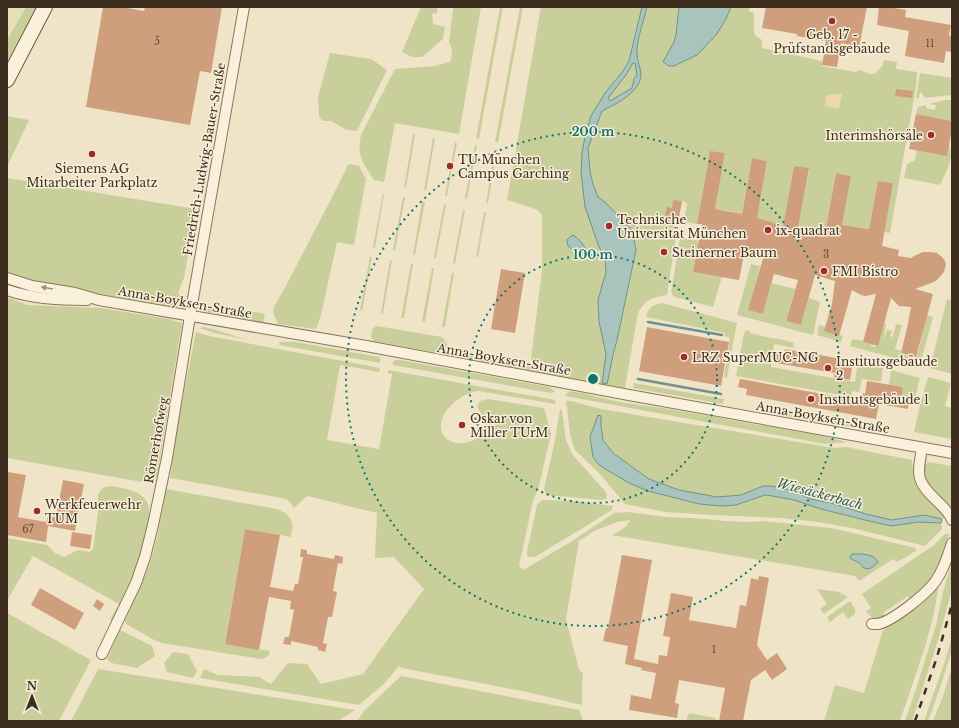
<svg xmlns="http://www.w3.org/2000/svg" width="959" height="728" font-family="'Libre Baskerville',serif">
  <style>
    .farmland { fill: #e6deb5 }
    .green { fill: #c9cf9b }
    .sand { fill: #ecd9a5 }
    .water { fill: #a9c4bc; stroke: #6f938a; fill-rule: evenodd }
    .lines { fill: none; stroke-linecap: round; stroke-linejoin: round }
    .stream { stroke: #6f938a; stroke-width: 2.5 }
    .building { fill: #cf9f7d }
    .street-casing { stroke: #8d765c; stroke-width: 12 }
    .secondary-casing { stroke: #6f573f; stroke-width: 16 }
    .street { stroke: #faf1dc; stroke-width: 10 }
    .secondary { stroke: #faf1dc; stroke-width: 14 }
    .rail { stroke: #3d2e20; stroke-width: 2.5; stroke-dasharray: 7 7; stroke-linecap: butt }
    .oneway { fill: #9c907e }
    .ring { fill: none; stroke: #0f766e; stroke-width: 2; stroke-dasharray: 2 4 }
    .poi-dot { fill: #9e2a2b; stroke: #f7eed8; stroke-width: 1.5 }
    .labels { text-anchor: middle; dominant-baseline: central; stroke-width: 3; stroke-linejoin: round; paint-order: stroke }
    .number-label { font-size: 10px; fill: #624a37 }
    .poi-label { font-size: 12px; fill: #3d2e20; stroke: #f7eed8; text-anchor: start }
    .street-label { font-size: 12px; fill: #3d2e20; stroke: #f7eed8 }
    .water-label { font-size: 13px; font-style: italic; fill: #2f5d5a; stroke: #f7eed8 }
    .centre { fill: #0f766e; stroke: #f7eed8; stroke-width: 2 }
    .ring-label { font-size: 12px; text-anchor: middle; font-weight: bold; fill: #0f766e; stroke: #f7eed8; stroke-width: 3; stroke-linejoin: round; paint-order: stroke }
  </style>
  <rect width="100%" height="100%" fill="#f0e4c8"/>
  <!-- farmland -->
  <polygon class="farmland" points="7,7 26,7 7,40"/>
  <!-- green -->
  <g class="green">
    <polygon points="26,7 37,7 7,61 7,40"/>
    <polygon points="421,7 437,7 437,13 432,14 433,24 445,27 443,39 422,57 412,57 402,52"/>
    <path d="M452,7H481L459,134L395,123L384,182L374,180C364,164 356,156 361,135L395,69L435,66L451,61L452,49L449,42L453,8Z"/>
    <polygon points="500,7 503,7 479,139 476,138"/>
    <polygon points="520,7 523,7 498,143 495,142"/>
    <path d="M541,7H749V11L754,13V33L756,36L762,40V48L822,61V66L856,72L859,70L871,74L876,73L883,65L884,60L897,62L896,69L917,72L916,87L890,233L884,232L893,183L878,181L869,229L842,225L851,176L836,173L825,233L798,228L809,169L794,166L783,225L756,221L767,161L752,158L741,218L735,217V212L722,210L721,214L714,213L725,154L710,151L697,224L684,222L687,203L682,201L678,223L667,295C652,298 646,299 638,313L625,388L460,358L456,355L454,351L561,370V366L531,360L542,270V215L538,210L507,200Z"/>
    <polygon points="330,53 371,59 387,70 357,131 347,130 331,121 323,121 319,117 318,97"/>
    <polygon points="920,73 952,78 952,95 925,98 921,92 920,92 919,98 916,98"/>
    <polygon points="945,100 952,100 952,121 916,114 918,107 926,105 926,108 935,110 936,105 929,104"/>
    <polygon points="7,116 29,120 7,167"/>
    <polygon points="413,134 415,135 406,188 404,188"/>
    <polygon points="433,138 435,138 426,191 424,190"/>
    <polygon points="455,142 457,143 447,196 445,196"/>
    <polygon points="475,145 477,145 467,199 465,198"/>
    <path d="M949,146C955,158 945,174 940,185L904,178L907,164L915,160L917,150Z"/>
    <polygon points="495,149 497,149 488,203 486,203"/>
    <polygon points="350,164 359,166 366,179 354,245 337,242 321,315 316,329 278,324 273,313 274,307 289,280 329,203 348,165"/>
    <polygon points="7,178 196,209 184,278 178,293 188,302 183,306 169,306 28,281 7,273"/>
    <polygon points="383,193 384,194 375,248 373,247"/>
    <polygon points="403,197 405,197 395,251 393,250"/>
    <polygon points="422,201 425,202 415,255 413,255"/>
    <polygon points="444,204 446,205 436,258 434,258"/>
    <polygon points="463,210 465,210 455,264 453,263"/>
    <polygon points="484,212 486,212 478,257 476,257"/>
    <path d="M680,237L699,241L693,272L722,277L713,307L675,297C671,295 671,291 672,287Z"/>
    <polygon points="370,257 372,257 362,311 360,310"/>
    <polygon points="390,260 392,260 383,314 381,313"/>
    <polygon points="411,264 413,264 404,318 401,318"/>
    <polygon points="751,264 760,266 749,310 763,314 772,283 795,289 786,321 801,325 809,298 820,302 813,335 737,315"/>
    <polygon points="432,268 434,268 425,322 422,321"/>
    <polygon points="452,273 454,273 445,327 442,326"/>
    <polygon points="10,298 27,305 101,308 169,319 182,323 157,477 148,483 7,458 7,299"/>
    <polygon points="947,299 952,300 952,374 930,368"/>
    <path d="M662,303L737,323L734,338L727,378L724,377L730,338L725,336V333L646,317C649,307 652,305 662,303Z"/>
    <polygon points="201,306 214,308 225,306 265,314 263,323 200,311"/>
    <polygon points="927,315 933,317 921,361 925,362 924,366 850,346 852,339 863,341 863,342 871,344 871,346 875,347 876,346 877,346 884,323 886,324 883,341 887,330 892,331 890,336 893,337 896,324 902,325 895,349 901,351 900,353 908,356 908,357 912,358 913,357 915,358 917,356"/>
    <polygon points="819,325 826,327 825,331 839,336 840,335 843,336 841,342 817,335"/>
    <polygon points="377,326 442,337 447,344 445,351 438,353 374,341 371,337 373,328"/>
    <polygon points="204,327 213,329 248,340 215,333 199,328"/>
    <polygon points="747,330 750,331 750,333 775,339 775,338 794,343 793,348 774,344 771,367 855,382 858,362 883,368 881,382 862,379 859,392 852,391 851,397 736,376 744,333"/>
    <path d="M196,332L209,336L380,368L379,372L340,365L327,440L379,449L392,374L388,373V370L555,400L556,404L478,391C466,393 455,400 447,410C438,421 438,437 453,442C464,447 488,437 485,423C485,419 479,411 477,406L480,401L488,399L544,408L551,434L538,490L533,501L519,566L523,570L569,543L614,513L628,512L666,517L694,518L726,521L749,522L763,521L832,528L915,548L916,551L897,562L893,559L859,581L855,576L612,535C619,531 627,528 630,520L617,522L594,531L579,541L566,619L579,669L583,674L582,687V705L522,691L402,668L399,666L385,683L359,705L200,678L204,669L218,675L259,677L271,684L288,663L307,664L321,684L363,674L424,589L394,557L375,558L377,513L307,496L294,508L287,499L170,478L178,422Z"/>
    <polygon points="279,342 296,342 379,357 381,360 379,363 369,361 279,345"/>
    <polygon points="395,360 400,360 550,387 555,392 550,393 393,365 393,361"/>
    <polygon points="891,370 920,378 914,402 901,400 903,387 889,385"/>
    <polygon points="928,377 951,383 945,406 952,408 952,439 914,432 920,405"/>
    <polygon points="634,383 724,399 723,404 633,388"/>
    <polygon points="570,391 581,393 620,402 669,409 823,436 847,442 825,444 565,396 566,394"/>
    <polygon points="566,401 571,401 601,409 834,448 846,447 912,460 914,479 920,491 946,517 942,519 924,515 892,520 866,514 835,504 811,499 790,490 763,486 741,495 717,497 679,490 649,479 613,453 603,440 601,426 601,416 593,429 629,483 648,491 699,504 737,505 765,495 772,496 794,500 821,509 865,520 891,526 919,522 941,523 942,529 925,546 852,528 817,522 782,518 711,515 665,512 625,504 600,474 575,450 570,434"/>
    <polygon points="760,407 876,428 876,431 759,411"/>
    <polygon points="561,409 562,411 566,440 572,454 605,491 607,495 606,499 601,500 546,495 544,489 554,445 560,410"/>
    <polygon points="928,462 952,466 952,512 931,488 924,478 924,466"/>
    <path d="M113,486C125,489 138,490 146,500C160,519 123,601 113,622L110,620L119,604L33,556L8,599H7V538L47,545L55,553L64,557L78,550L90,552L93,549L98,512V495L100,491L104,487Z"/>
    <path d="M166,489L277,509C293,516 294,522 291,537L245,529L225,643L270,651C270,656 266,658 261,659L162,643L156,641L126,624L125,620L126,618C135,598 144,580 151,560C158,537 162,513 166,489Z"/>
    <polygon points="542,500 574,501 613,506 612,510 535,557 530,557 527,556 527,552 537,505"/>
    <path d="M945,534H949C944,549 941,567 931,580C926,588 918,594 912,601L908,596L883,613L886,618C877,622 872,619 866,611L871,608L862,594L934,545Z"/>
    <polygon points="952,562 952,589 939,637 912,721 905,721 916,689 936,625 943,592"/>
    <polygon points="936,588 938,589 938,590 933,618 925,647 900,721 824,721 835,685 864,693 883,630 922,604 934,589"/>
    <polygon points="817,589 839,592 848,597 824,614 820,609 827,604"/>
    <polygon points="850,601 855,609 855,614 848,619 843,612 830,622 827,617"/>
    <polygon points="7,613 91,660 59,721 7,721"/>
    <polygon points="120,630 152,646 155,656 137,668 111,663 107,659"/>
    <polygon points="952,637 952,650 938,694 928,721 924,721 943,667"/>
    <polygon points="173,652 188,654 197,671 193,678 167,672 164,663"/>
    <polygon points="952,667 952,721 933,721 943,696"/>
    <polygon points="98,669 355,710 338,721 71,721"/>
    <polygon points="401,676 579,710 583,719 582,721 357,721 365,710"/>
    <polygon points="689,713 716,718 715,721 686,721"/>
  </g>
  <!-- sand -->
  <polygon class="sand" points="842,94 839,109 825,106 827,95"/>
  <!-- water -->
  <g class="water">
    <path d="M642,7H647C644,20 638,36 637,49C636,57 640,66 641,74C641,92 616,104 602,111L588,148L590,171L593,184L598,197L606,203L632,230L636,250L617,340L613,355L607,384L602,383L606,354L599,322L598,300L606,272L605,257L599,247L585,207L581,172L582,153L585,136L591,116L605,93L623,71L629,61ZM633,63H635L637,75L634,79L632,88L610,101L608,98L626,75Z"/>
    <polygon points="679,7 731,7 726,19 716,35 697,55 674,66 669,66 663,62 674,42 676,34"/>
    <path d="M572,235C579,237 583,245 587,251C586,255 584,256 580,256L568,246L567,240Z"/>
    <polygon points="598,415 601,416 601,426 603,440 613,453 649,479 679,490 717,497 741,495 763,486 772,486 790,490 811,499 835,504 866,514 892,520 924,515 942,519 941,523 919,522 891,526 865,520 821,509 794,500 772,496 765,495 736,505 722,506 699,504 648,491 629,483 607,470 598,464 593,457 590,437"/>
    <path d="M852,554C861,554 873,553 878,562C875,566 869,571 864,568C862,567 861,564 859,563C856,560 853,561 850,558V556Z"/>
  </g>
  <g class="lines">
    <!-- stream -->
    <g class="stream">
      <polyline points="648,322 722,335"/>
      <polyline points="638,379 721,394"/>
    </g>
  </g>
  <!-- building -->
  <g class="building">
    <polygon points="103,7 122,7 144,11 145,7 222,7 211,73 200,71 190,125 86,107"/>
    <polygon points="766,7 867,7 859,47 841,43 837,67 822,65 826,41 797,36 797,34 762,28"/>
    <polygon points="879,7 888,7 906,10 905,17 951,25 949,36 952,36 952,52 946,51 944,63 905,56 909,31 877,25"/>
    <polygon points="896,89 913,91 912,98 895,96"/>
    <polygon points="916,114 952,121 952,128 947,156 909,149"/>
    <polygon points="710,151 725,153 715,209 742,214 752,158 767,161 757,218 783,226 794,166 809,168 798,228 825,233 836,173 851,176 842,225 869,229 878,181 893,183 882,246 899,250 898,256 911,258 914,256 923,252 931,252 937,253 942,257 945,261 946,265 944,272 938,279 934,282 915,289 933,294 916,357 901,353 907,328 911,307 899,306 891,298 878,346 863,342 876,294 865,296 861,295 852,290 839,336 824,331 832,304 835,281 815,275 801,325 786,321 798,280 774,274 763,314 748,310 764,255 745,250 739,280 693,272 702,224 697,224"/>
    <polygon points="673,200 682,201 678,223 664,220 667,207 672,208"/>
    <polygon points="501,269 525,273 515,333 491,329"/>
    <polygon points="647,327 729,342 721,386 639,371"/>
    <polygon points="785,349 853,361 850,380 834,377 835,373 775,363 776,353 784,354"/>
    <polygon points="740,379 861,401 863,393 865,394 867,381 903,387 901,400 909,402 908,409 879,404 876,419 746,395 747,389 738,387"/>
    <polygon points="8,472 26,475 18,517 46,522 48,516 56,517 63,480 84,484 75,531 48,526 46,542 7,535 7,477"/>
    <polygon points="245,529 280,535 270,587 293,591 295,584 298,584 303,557 300,557 301,549 307,550 307,554 334,559 335,555 343,557 342,564 338,563 333,591 337,592 332,617 328,617 323,643 327,644 325,652 318,650 318,647 291,641 291,645 283,644 285,637 289,637 294,610 290,609 291,601 269,597 259,650 225,644"/>
    <polygon points="72,532 92,535 90,549 70,546"/>
    <polygon points="622,555 652,560 634,659 658,664 659,655 667,656 670,637 663,636 671,593 693,597 689,620 736,628 740,605 746,606 751,578 758,580 759,576 769,578 757,645 767,660 777,653 787,669 772,680 765,670 751,680 743,721 719,721 725,688 679,680 675,703 679,704 677,718 629,710 631,695 651,699 656,673 641,670 642,668 625,664 628,646 603,641 606,628 608,628"/>
    <polygon points="40,588 84,613 75,630 31,605"/>
    <polygon points="97,599 104,604 100,611 93,606"/>
  </g>
  <g class="lines">
    <defs>
      <g id="street">
        <polyline points="7,278 32,286 75,293 99,300 366,346 629,395 952,453"/>
        <path d="M7,290C34,299 59,300 87,300"/>
        <path d="M922,448C917,477 916,481 938,502C944,508 949,512 952,520"/>
        <path d="M872,624C872,624 878,624 878,624C893,621 926,594 935,582C943,571 948,556 952,543"/>
        <polyline points="102,654 136,583 145,557 153,525 167,458 190,316 244,7"/>
      </g>
      <polyline id="secondary" points="7,80 45,7"/>
    </defs>
    <!-- street casing -->
    <use href="#street" class="street-casing"/>
    <!-- secondary casing -->
    <use href="#secondary" class="secondary-casing"/>
    <!-- street -->
    <use href="#street" class="street"/>
    <!-- secondary -->
    <use href="#secondary" class="secondary"/>
    <!-- rail -->
    <polyline class="rail" points="915,721 937,657 952,604"/>
  </g>
  <!-- one-way arrows -->
  <defs><path id="oneway-solid" d="M-6-.8H1V-3.2L6.5 0L1 3.2V.8H-6Z"/></defs>
  <use class="oneway" href="#oneway-solid" transform="translate(47 288) rotate(-170)"/>
  <!-- distance rings -->
  <g class="ring">
    <circle cx="593" cy="379" r="124"/>
    <circle cx="593" cy="379" r="247"/>
  </g>
  <!-- markers -->
  <g class="poi-dot">
    <circle cx="832" cy="21" r="4"/>
    <circle cx="931" cy="135" r="4"/>
    <circle cx="92" cy="154" r="4"/>
    <circle cx="450" cy="166" r="4"/>
    <circle cx="609" cy="226" r="4"/>
    <circle cx="768" cy="230" r="4"/>
    <circle cx="664" cy="252" r="4"/>
    <circle cx="824" cy="271" r="4"/>
    <circle cx="684" cy="357" r="4"/>
    <circle cx="828" cy="368" r="4"/>
    <circle cx="811" cy="399" r="4"/>
    <circle cx="462" cy="425" r="4"/>
    <circle cx="37" cy="511" r="4"/>
  </g>
  <g class="labels">
    <!-- number labels -->
    <g class="number-label">
      <text x="157" y="41">5</text>
      <text x="930" y="43">11</text>
      <text x="826" y="254">3</text>
      <text x="28" y="529">67</text>
      <text x="714" y="649">1</text>
    </g>
    <!-- poi labels -->
    <g class="poi-label">
      <text x="832" y="34" text-anchor="middle">Geb. 17 -<tspan x="832" dy="14">Prüfstandsgebäude</tspan></text>
      <text x="923" y="135" text-anchor="end">Interimshörsäle</text>
      <text x="458" y="159">TU München<tspan x="458" dy="14">Campus Garching</tspan></text>
      <text x="92" y="168" text-anchor="middle">Siemens AG<tspan x="92" dy="14">Mitarbeiter Parkplatz</tspan></text>
      <text x="617" y="219">Technische<tspan x="617" dy="14">Universität München</tspan></text>
      <text x="776" y="230">ix-quadrat</text>
      <text x="672" y="252">Steinerner Baum</text>
      <text x="832" y="271">FMI Bistro</text>
      <text x="692" y="357">LRZ SuperMUC-NG</text>
      <text x="836" y="361">Institutsgebäude<tspan x="836" dy="14">2</tspan></text>
      <text x="819" y="399">Institutsgebäude 1</text>
      <text x="470" y="418">Oskar von<tspan x="470" dy="14">Miller TUrM</tspan></text>
      <text x="45" y="504">Werkfeuerwehr<tspan x="45" dy="14">TUM</tspan></text>
    </g>
    <!-- street labels -->
    <g class="street-label">
      <text transform="translate(204 159) rotate(-80)">Friedrich-Ludwig-Bauer-Straße</text>
      <text transform="translate(185 302) rotate(10)">Anna-Boyksen-Straße</text>
      <text transform="translate(504 359) rotate(10)">Anna-Boyksen-Straße</text>
      <text transform="translate(823 417) rotate(10)">Anna-Boyksen-Straße</text>
      <text transform="translate(156 440) rotate(-80)">Römerhofweg</text>
    </g>
    <!-- water labels -->
    <g class="water-label">
      <text transform="translate(820 494) rotate(15)">Wiesäckerbach</text>
    </g>
  </g>
  <circle cx="593" cy="379" r="6" class="centre"/>
  <g class="ring-label">
    <text x="593" y="136">200 m</text>
    <text x="593" y="259">100 m</text>
  </g>
  <!-- border -->
  <rect width="959" height="728" fill="none" stroke="#3d2e20" stroke-width="16"/>
  <!-- north arrow -->
  <g transform="translate(32 696)" stroke="#f7eed8" stroke-width="3" paint-order="stroke">
  <path d="M0-3L7 15L0 10L-7 15Z" fill="#3d2e20"/>
  <text y="-6" font-size="11" font-weight="bold" text-anchor="middle" fill="#3d2e20">N</text>
  </g>
</svg>
